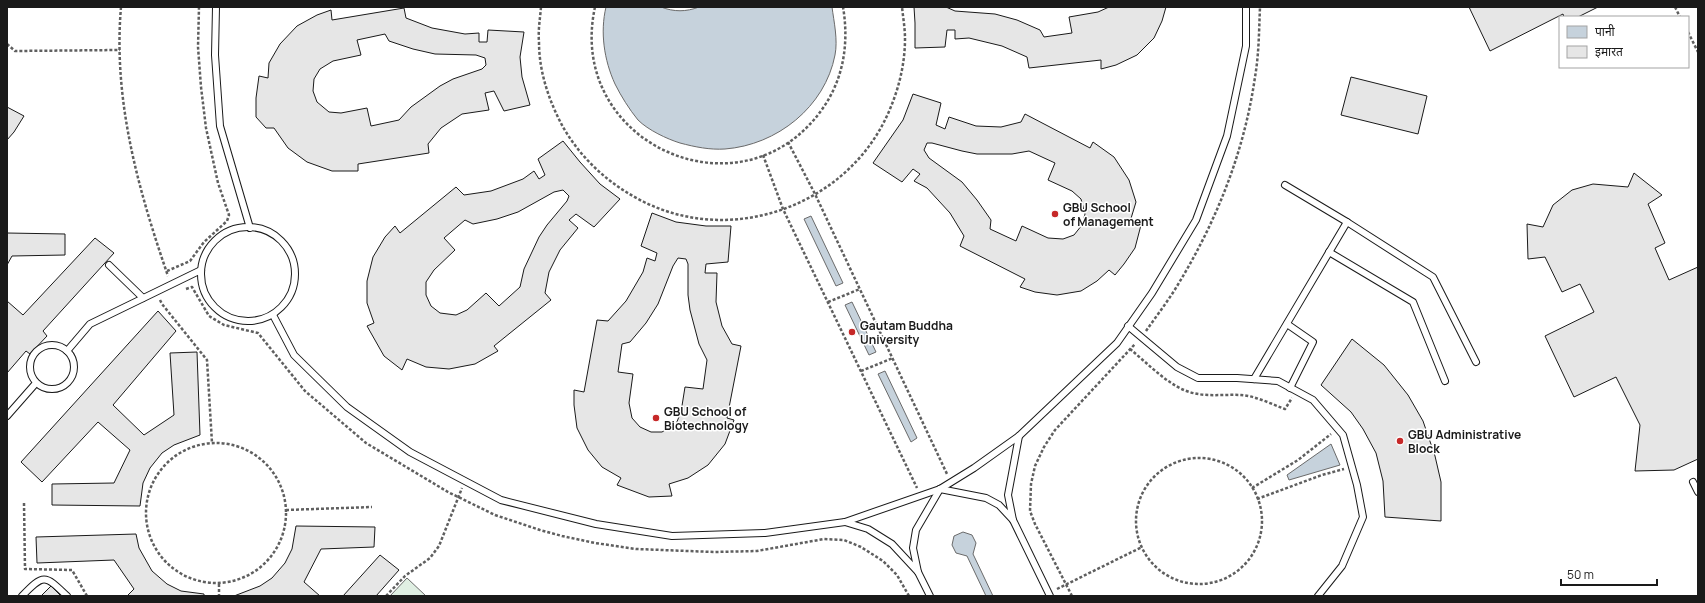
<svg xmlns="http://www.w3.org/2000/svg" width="1705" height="603" font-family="Manrope,'Noto Sans Devanagari',sans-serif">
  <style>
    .green { fill: #e0efe3; stroke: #6a6a6a }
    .water { fill: #c6d2dc; stroke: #6a6a6a }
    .building { fill: #e6e6e6; stroke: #1a1a1a; fill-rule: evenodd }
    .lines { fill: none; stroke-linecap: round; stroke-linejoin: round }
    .service-casing { stroke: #1a1a1a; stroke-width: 8 }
    .path { stroke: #5f5f5f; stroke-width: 2.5; stroke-dasharray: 3 2; stroke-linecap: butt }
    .service { stroke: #fff; stroke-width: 6 }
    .poi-dot { fill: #c62828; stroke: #fff; stroke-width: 1.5 }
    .labels { text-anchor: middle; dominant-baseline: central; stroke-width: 3; stroke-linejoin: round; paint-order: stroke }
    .poi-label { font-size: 12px; font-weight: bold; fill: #1a1a1a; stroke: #fff; text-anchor: start }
  </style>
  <rect width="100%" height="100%" fill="#fff"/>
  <!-- green -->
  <polygon class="green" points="407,578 426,596 390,596"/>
  <!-- water -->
  <g class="water">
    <path d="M606,7H661C674,12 686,12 699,7H832C834,22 838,40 835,55C825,107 777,145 725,149C710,150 695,147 680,143C667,139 648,130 638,120C629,109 621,96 615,84C604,60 600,32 606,7Z"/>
    <polygon points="811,216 843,283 836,286 804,219"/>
    <polygon points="852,302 876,352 869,355 845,305"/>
    <polygon points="885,371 917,438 911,442 878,374"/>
    <polygon points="1331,444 1340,465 1289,480 1287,475"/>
    <polygon points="963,532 972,535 976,543 973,554 993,596 986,596 967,556 956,553 952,545 954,536"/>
  </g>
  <!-- building -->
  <g class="building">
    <polygon points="914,7 946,7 955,11 995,14 1017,20 1040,30 1044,37 1072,33 1069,17 1098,12 1109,7 1166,7 1162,21 1154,38 1137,55 1116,65 1101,69 1101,60 1029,68 1027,57 1002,46 969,38 955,39 955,30 947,30 945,47 915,48 915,23"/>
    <polygon points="1469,7 1598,7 1578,17 1564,17 1563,14 1490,51"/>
    <path d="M404,8L406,18L432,28L465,34L479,33V42H487L488,30L524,32L520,57L522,77L530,105L504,111L494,91L485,93L489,110L462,114L441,128L428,144L429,153L358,164V171H332L307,162L288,148L274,128H266L256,117V98L259,76L268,78L269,63L280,44L297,26L317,15L331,10L332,20ZM385,34L389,41L413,49L435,54L476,55L485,58L486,65L482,69L453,79L440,86L411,107L399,120L371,126L367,108L341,113L329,112L317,102L313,91L314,79L320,69L333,61L361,55L357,40Z"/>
    <polygon points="1351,77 1427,96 1418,134 1341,115"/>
    <path d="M913,94L941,103L936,125L945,129L949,117L976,126L1001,127L1021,122L1025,114L1090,148L1093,142L1114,157L1129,180L1136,202L1129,225H1141L1135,248L1124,264L1115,275L1109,270L1097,281L1081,291L1057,295L1035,292L1020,287L1025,279L960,246L964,236L950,213L927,188L914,181L920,174L913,169L902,182L873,163L903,120ZM927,143H932L962,151L977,154H1012L1029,151L1055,163L1048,180L1072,191L1081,199L1085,214L1082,225L1074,235L1063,239L1048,238L1022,226L1016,241L990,229L991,220L977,200L962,182L929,158L924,150Z"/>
    <polygon points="7,107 24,116 14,132 7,140"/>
    <path d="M563,141L580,162L600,184L620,199L594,227L576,214L569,220L578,228L560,250L549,272L545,293L551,300L494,346L498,351L475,364L449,369L426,367L407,359L402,370L384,356L367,326L374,323L367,303V281L373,257L385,237L395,226L400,233L456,187L464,195L491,191L523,179L534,171L539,179L545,175L538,159ZM563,190L569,196L567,201L547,225L539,237L524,269L520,287L499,306L486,293L467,310L456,315L440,313L431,306L426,295V282L434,270L455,250L444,238L465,220L473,224L497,219L518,212L554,192Z"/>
    <polygon points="1634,173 1662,195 1648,204 1665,243 1655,248 1669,280 1698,267 1698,459 1674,470 1635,471 1640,425 1616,377 1574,397 1545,336 1594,312 1580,284 1562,292 1545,257 1528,259 1527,224 1543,227 1553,205 1572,190 1593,184 1628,187"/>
    <path d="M652,213L676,222L706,226H731L728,262L706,264L705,273H717L716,302L722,326L732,344L741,346L727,418L734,420L725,444L708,465L688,478L669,484L672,496L649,497L617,485L621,478L602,467L588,450L577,428L574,405V390L584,392L597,320L608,321L626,301L643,272L647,258L655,261L657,253L641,246ZM678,258L686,259L688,264V295L690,310L699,344L707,360L703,389L685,387L681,412L676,424L662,432H651L640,427L632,418L629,403L633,374L618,372L622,344L630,342L646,323L658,304L673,266Z"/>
    <polygon points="7,233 65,234 65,255 12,256 7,265"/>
    <polygon points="95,238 114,253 43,331 47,336 30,354 26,351 7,373 7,301 23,315"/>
    <polygon points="158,311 176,331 113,405 144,435 174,415 170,353 197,352 200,435 174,445 162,453 150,468 143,483 140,506 52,505 52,484 114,483 130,450 98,422 42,482 21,462"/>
    <polygon points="1352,339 1384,365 1408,395 1423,421 1435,456 1441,482 1441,521 1385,517 1383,481 1376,453 1363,429 1351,412 1321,385"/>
    <polygon points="296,526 375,527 374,547 321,549 304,582 320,596 234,596 260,586 272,578 285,563 292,549"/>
    <polygon points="136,534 139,548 152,571 167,584 181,591 204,594 204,596 127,596 134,589 114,560 37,563 36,537"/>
    <polygon points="380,555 399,570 376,596 343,596"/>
    <polygon points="51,586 61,596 41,596"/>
  </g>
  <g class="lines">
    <defs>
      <g id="service">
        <polyline points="216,7 215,55 220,126 250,228"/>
        <polyline points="1285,185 1347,222"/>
        <circle cx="248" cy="274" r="47"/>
        <polyline points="1329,252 1413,302 1445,381"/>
        <polyline points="109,265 143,298"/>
        <polyline points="273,315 294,355 347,407 410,452 501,500 596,524 672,536 765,533 845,522 940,489 974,468 1019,436 1117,343 1152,293 1196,220 1227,136 1246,46 1246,7"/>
        <polyline points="1287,324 1313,342 1290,388"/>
        <polyline points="1128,326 1177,367 1198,378 1237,378 1278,381 1313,400 1343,435 1357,485 1363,517 1342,566 1318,596"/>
        <circle cx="52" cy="367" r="22"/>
        <polyline points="67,351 90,324 201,270"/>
        <polyline points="1254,379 1347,222 1433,277 1476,362"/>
        <polyline points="7,416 36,383"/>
        <polyline points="1693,482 1698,492"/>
        <polyline points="940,489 986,498 999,505 1013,520 1050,596"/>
        <polyline points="1013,520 1008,495 1019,436"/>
        <polyline points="845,522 868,529 892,544 918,572"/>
        <path d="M22,596C44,573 45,575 67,596"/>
        <polyline points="930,596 918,572 913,548 916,530 940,489"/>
      </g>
    </defs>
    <!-- service casing -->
    <use href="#service" class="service-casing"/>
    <!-- path -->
    <g class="path">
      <path d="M121,7C113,100 138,189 168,276"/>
      <path d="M541,7C540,19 538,30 539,42C539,72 549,101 563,127C582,160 610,185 644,202C737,248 855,202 892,104C900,84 905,61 905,39C905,28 903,17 902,7"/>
      <path d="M595,7C565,144 743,223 823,108C844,78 849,42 843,7"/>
      <polyline points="1675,7 1680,17"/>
      <polyline points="1688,32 1698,52"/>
      <polyline points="7,44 15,51 120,50"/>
      <polyline points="788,142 815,194 947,474"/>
      <polyline points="763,155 783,209 917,488"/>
      <polyline points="167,271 190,261 204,242 227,221 229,215 218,183 206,128 201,87 198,47 199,7"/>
      <polyline points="186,289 192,287 209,316 224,325 258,333 305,391 366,443 448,492 495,515 540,530 562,536 595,543 636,549 714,552 757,551 824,539 844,540 861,547 883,561 897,575 909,596"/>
      <polyline points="160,300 162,304 207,360 212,443"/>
      <polyline points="828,302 860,289"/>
      <path d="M1146,331C1155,318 1165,305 1174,291C1215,225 1244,154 1255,77C1259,54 1259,30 1260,7"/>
      <path d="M1130,349C1146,362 1165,382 1184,390C1202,398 1222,394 1241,395C1256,396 1271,404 1285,409L1292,398"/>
      <polyline points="861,371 893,358"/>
      <circle cx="216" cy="513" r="70"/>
      <circle cx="1199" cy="521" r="63"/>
      <polyline points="1252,488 1298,460 1331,434"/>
      <polyline points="1257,499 1322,475 1344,469"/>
      <polyline points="24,503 25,569 72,570 87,596"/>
      <polyline points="286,510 372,507"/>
      <polyline points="219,584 219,596"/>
      <polyline points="1057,589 1142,547"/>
      <polyline points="386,596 405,576 430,558 439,546 462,488"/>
      <polyline points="1072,596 1035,524 1030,511 1031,484 1035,466 1044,447 1055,430 1135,344"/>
    </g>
    <!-- service -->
    <use href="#service" class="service"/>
  </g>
  <!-- markers -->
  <g class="poi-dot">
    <circle cx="1055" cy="214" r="4"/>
    <circle cx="852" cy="332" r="4"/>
    <circle cx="656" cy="418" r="4"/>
    <circle cx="1400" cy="441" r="4"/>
  </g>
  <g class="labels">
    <!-- poi labels -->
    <g class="poi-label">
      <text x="1063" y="207">GBU School<tspan x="1063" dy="14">of Management</tspan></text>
      <text x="860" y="325">Gautam Buddha<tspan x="860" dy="14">University</tspan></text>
      <text x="664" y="411">GBU School of<tspan x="664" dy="14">Biotechnology</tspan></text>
      <text x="1408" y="434">GBU Administrative<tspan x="1408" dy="14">Block</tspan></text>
    </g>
  </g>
  <!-- border -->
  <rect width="1705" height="603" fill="none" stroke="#1a1a1a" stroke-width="16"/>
  <!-- legend -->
  <rect x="1559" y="16" width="130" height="52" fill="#ffffff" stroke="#a3a3a3"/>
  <rect x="1567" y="26" width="20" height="12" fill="#c6d2dc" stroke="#a3a3a3"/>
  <text x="1595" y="36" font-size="12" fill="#1a1a1a">पानी</text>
  <rect x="1567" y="46" width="20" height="12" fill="#e6e6e6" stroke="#a3a3a3"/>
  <text x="1595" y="56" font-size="12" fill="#1a1a1a">इमारत</text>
  <!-- scale -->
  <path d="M1561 579v6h96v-6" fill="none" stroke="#1a1a1a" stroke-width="2"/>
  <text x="1567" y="579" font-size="12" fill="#1a1a1a" stroke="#ffffff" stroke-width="3" paint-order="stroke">50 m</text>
</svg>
